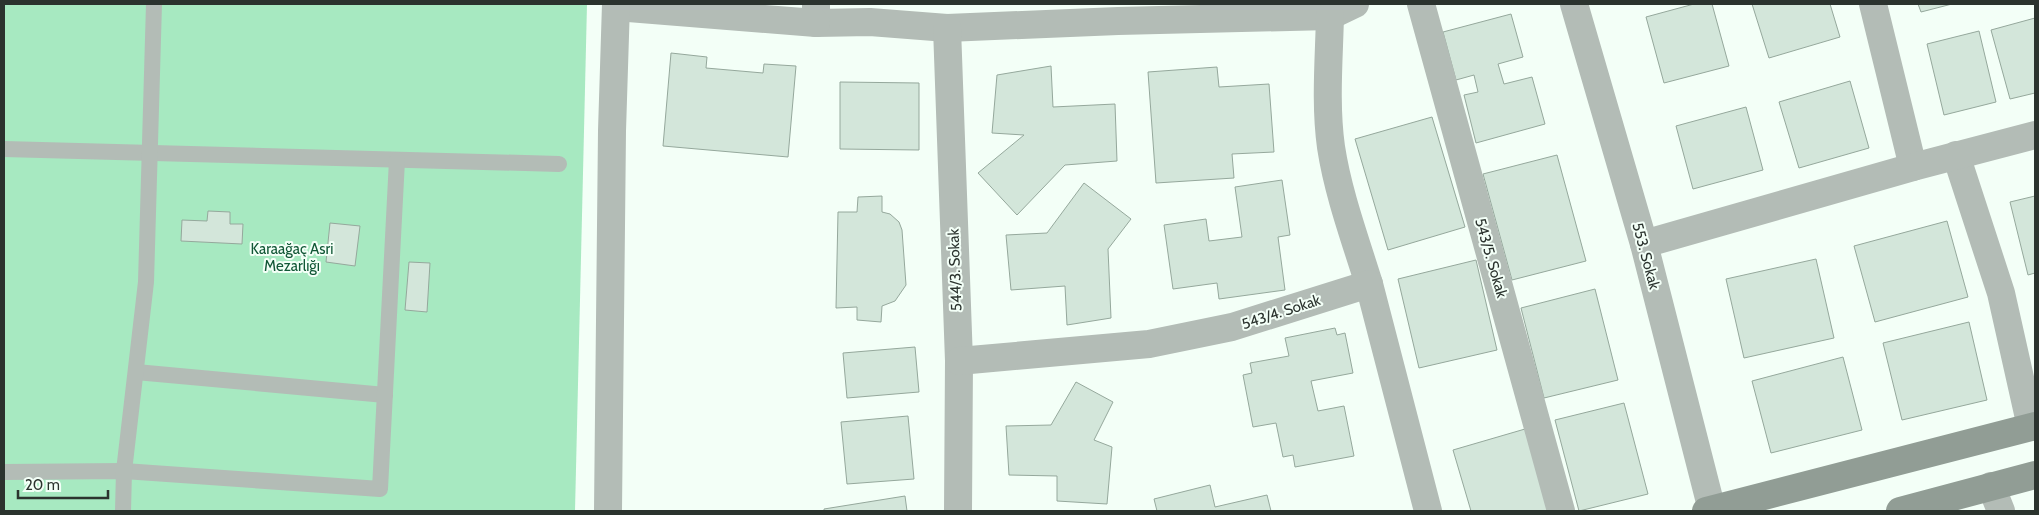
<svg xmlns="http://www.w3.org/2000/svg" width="2039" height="515" font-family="Cabin,sans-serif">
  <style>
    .green { fill: #a7e9c1 }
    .building { fill: #d3e6da; stroke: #95a89c }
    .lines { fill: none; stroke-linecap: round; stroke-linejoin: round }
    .lane { stroke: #b3bcb6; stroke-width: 16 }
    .street { stroke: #b3bcb6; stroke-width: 28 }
    .secondary { stroke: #919d95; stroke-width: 28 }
    .labels { text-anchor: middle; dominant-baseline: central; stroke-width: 4; stroke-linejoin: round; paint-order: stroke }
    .park-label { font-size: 15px; fill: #115736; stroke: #f3fff7 }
    .street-label { font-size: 15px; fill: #2b332e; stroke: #f3fff7 }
  </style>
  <rect width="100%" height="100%" fill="#f3fff7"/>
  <!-- green -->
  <polygon class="green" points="4,4 587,4 575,511 4,511"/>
  <!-- building -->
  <g class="building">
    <polygon points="1694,4 1712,4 1729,66 1664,83 1646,17"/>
    <polygon points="1752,4 1830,4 1840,37 1769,58"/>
    <polygon points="1918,4 1952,4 1921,12"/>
    <polygon points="1511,14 1523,57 1498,64 1504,84 1532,77 1545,124 1476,143 1464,95 1478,92 1474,75 1456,80 1443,32"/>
    <polygon points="2035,18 2035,93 2010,99 1991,30"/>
    <polygon points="1979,31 1996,102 1944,115 1927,44"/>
    <polygon points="671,53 707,57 706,68 763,73 764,64 796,66 788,157 663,146"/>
    <polygon points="1051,66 1053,107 1115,104 1117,161 1065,165 1017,215 978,173 1024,135 992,133 997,75"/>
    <polygon points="1217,67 1219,87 1269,84 1274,152 1232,154 1234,178 1156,183 1148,72"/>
    <polygon points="1850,81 1869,148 1799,168 1779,102"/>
    <polygon points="840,82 919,83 919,150 840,149"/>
    <polygon points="1746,107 1763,170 1693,189 1676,126"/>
    <polygon points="1432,117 1465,227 1388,250 1355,139"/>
    <polygon points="1557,155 1586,261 1512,280 1483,174"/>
    <polygon points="1282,180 1290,235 1278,237 1285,290 1219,299 1217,283 1173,289 1164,225 1206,219 1209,241 1242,237 1235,187"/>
    <polygon points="1084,183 1131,219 1108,249 1111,318 1067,325 1065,286 1011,290 1006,235 1047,233"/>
    <polygon points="882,196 882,212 890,214 899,222 902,230 906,285 895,301 882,306 881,322 857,320 857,307 836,308 838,212 857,212 858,197"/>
    <polygon points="2035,196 2035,273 2028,275 2010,202"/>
    <polygon points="208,211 230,212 230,224 243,224 242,244 181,241 182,220 207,221"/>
    <polygon points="1947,221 1968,297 1875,322 1854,246"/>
    <polygon points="330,223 360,226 355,266 326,262"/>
    <polygon points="1816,259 1834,338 1744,358 1726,279"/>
    <polygon points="1476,260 1497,350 1419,368 1398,279"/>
    <polygon points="409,262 430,263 427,312 405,310"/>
    <polygon points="1595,289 1618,380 1544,398 1521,308"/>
    <polygon points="1969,322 1987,400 1902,420 1883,343"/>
    <polygon points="1335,328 1337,335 1345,333 1353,373 1311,381 1318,411 1344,406 1354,456 1295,467 1293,455 1283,457 1276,423 1253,427 1243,375 1252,373 1250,363 1289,356 1285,338"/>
    <polygon points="915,347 919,392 847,398 843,353"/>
    <polygon points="1843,357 1862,430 1771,453 1752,381"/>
    <polygon points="1076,382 1113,402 1094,440 1112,447 1107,504 1057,501 1057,476 1009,475 1006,426 1051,425"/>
    <polygon points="1624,403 1648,494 1579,511 1555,420"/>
    <polygon points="908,416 914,479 847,484 841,422"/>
    <polygon points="1525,429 1549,511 1471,511 1453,450"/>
    <polygon points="1210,485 1215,507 1267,495 1271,511 1157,511 1154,499"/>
    <polygon points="905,496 907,511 824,511 824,509"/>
  </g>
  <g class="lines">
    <!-- lane -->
    <g class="lane">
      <polyline points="4,149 559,164"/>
      <polyline points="136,372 385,395"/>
      <polyline points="4,472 124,471 380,489 397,160"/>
      <polyline points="123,511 124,471 146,282 154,4"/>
    </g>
    <!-- street -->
    <g class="street">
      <polyline points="816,4 816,23 870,22 947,28 1118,21 1330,16 1355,4"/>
      <polyline points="1421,4 1561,511"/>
      <polyline points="1574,4 1644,244 1712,510"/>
      <polyline points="1873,4 1913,167"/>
      <polyline points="616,7 816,23"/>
      <path d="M1330,16C1329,59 1325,104 1331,147C1338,193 1355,239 1369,284"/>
      <polyline points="947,28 959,361 958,511"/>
      <polyline points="1956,155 2001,293 2031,427"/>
      <polyline points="1644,244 1913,167 2035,135"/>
      <polyline points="959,361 1149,344 1232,327 1369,284 1428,511"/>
      <polyline points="1991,486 2001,511"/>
      <polyline points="608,511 612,131 616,4"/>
    </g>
    <!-- secondary -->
    <g class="secondary">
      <polyline points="1706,511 2035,426"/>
      <polyline points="1900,511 2035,475"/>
    </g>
  </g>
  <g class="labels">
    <!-- park labels -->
    <g class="park-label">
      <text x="292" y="249">Karaağaç Asri<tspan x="292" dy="17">Mezarlığı</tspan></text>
    </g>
    <!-- street labels -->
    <g class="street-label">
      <text transform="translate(1646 256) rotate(75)">553. Sokak</text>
      <text transform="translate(1491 258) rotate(74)">543/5. Sokak</text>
      <text transform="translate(955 270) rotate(-92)">544/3. Sokak</text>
      <text transform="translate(1281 312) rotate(-18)">543/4. Sokak</text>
    </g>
  </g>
  <!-- border -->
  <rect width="2039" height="515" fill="none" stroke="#2b332e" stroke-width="10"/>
  <!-- scale -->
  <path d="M18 490v8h90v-8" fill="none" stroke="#2b332e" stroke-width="2.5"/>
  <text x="25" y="490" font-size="15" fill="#2b332e" stroke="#f3fff7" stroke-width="4" paint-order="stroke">20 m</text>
</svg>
